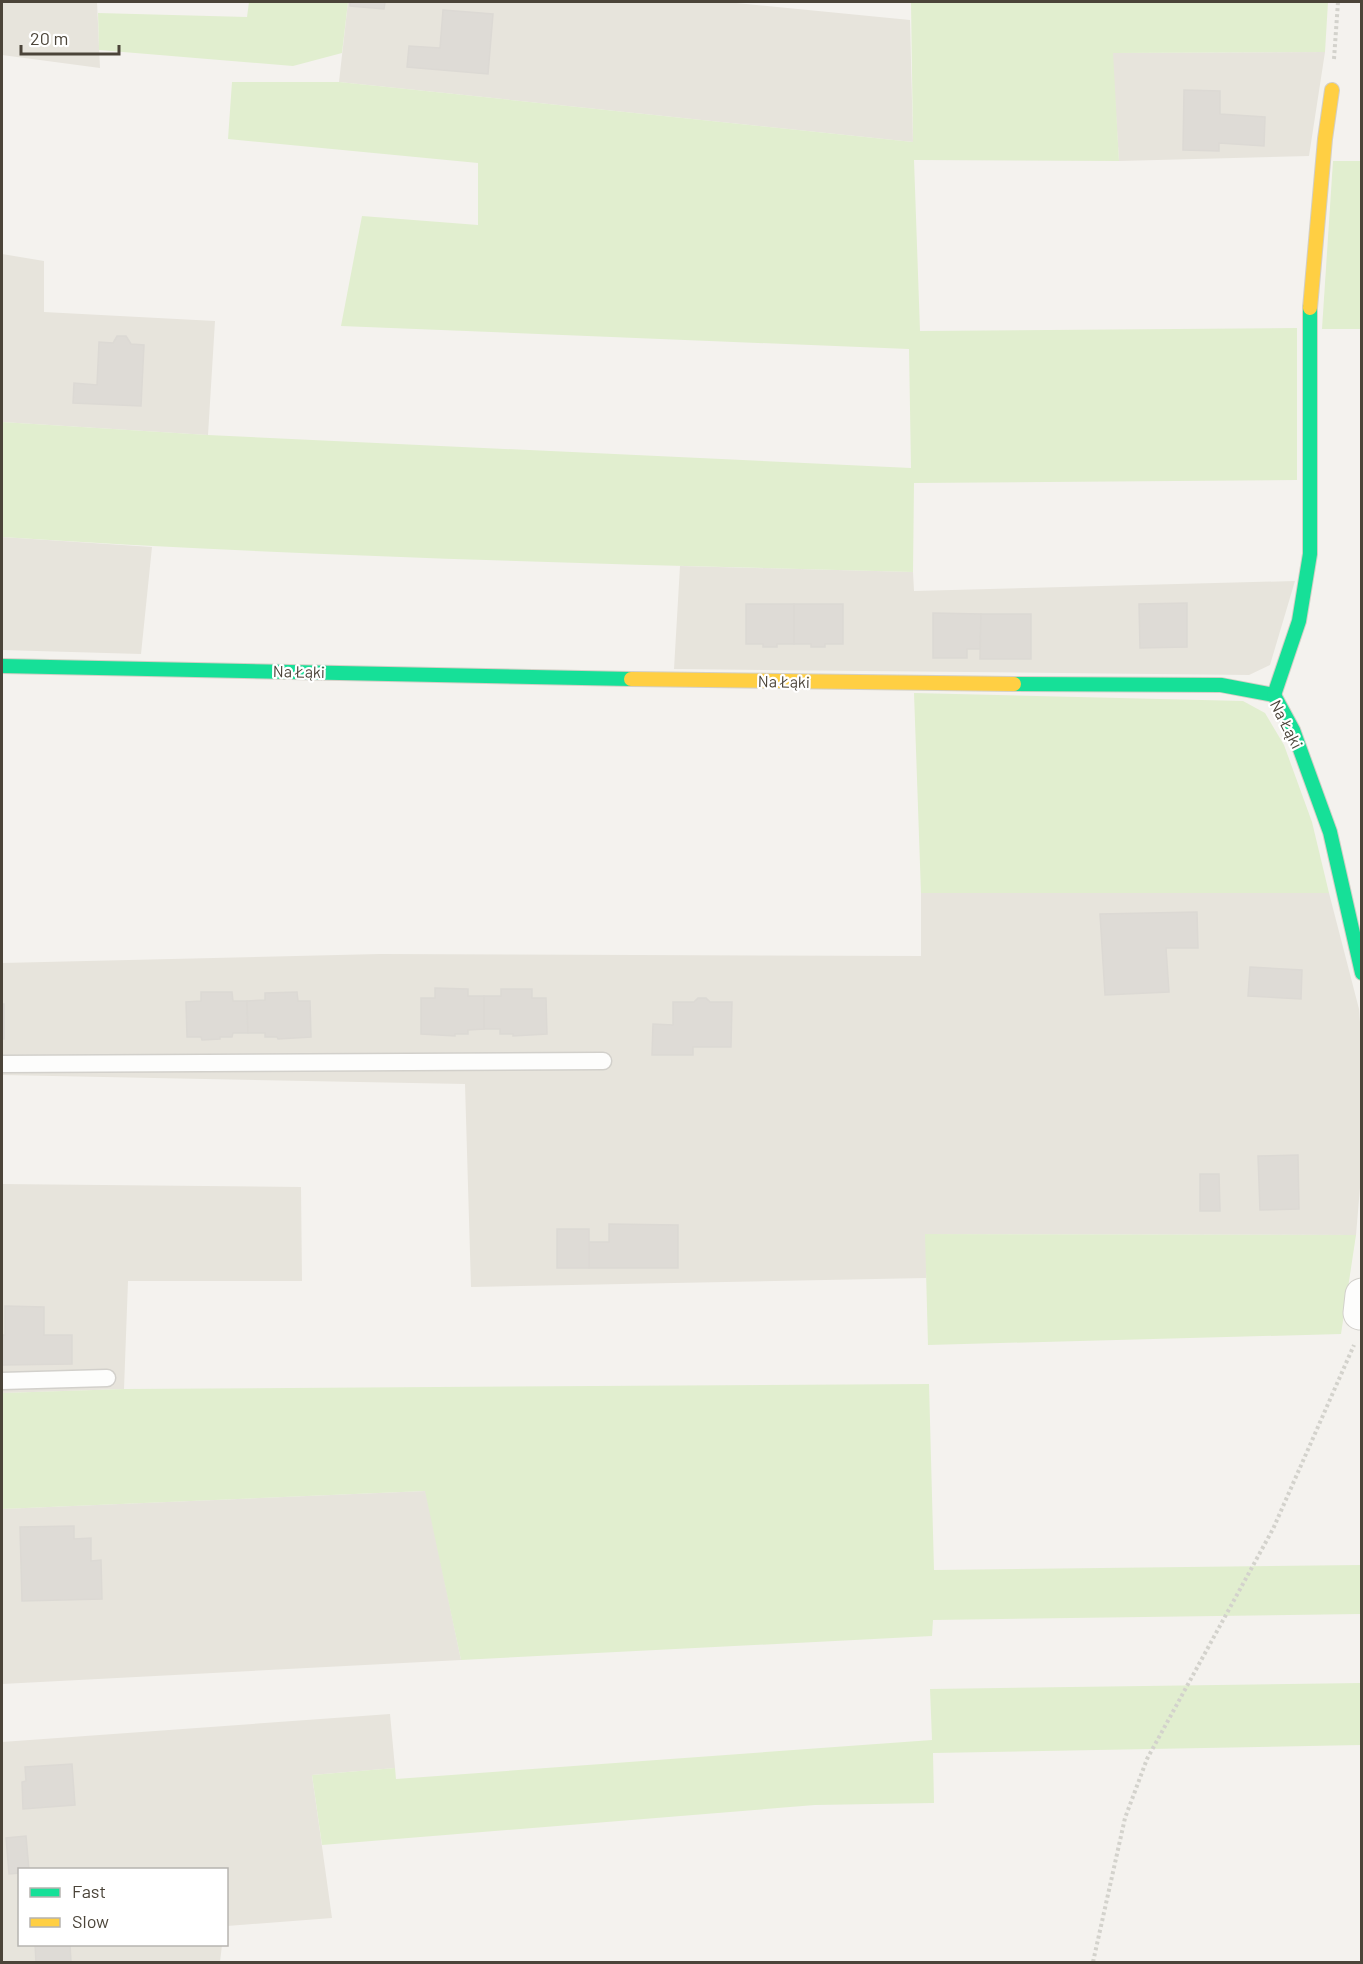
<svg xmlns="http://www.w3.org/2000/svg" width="1363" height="1964" font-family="Barlow,sans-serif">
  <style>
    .residential { fill: #e7e4dc }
    .green { fill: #e1eecf }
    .building { fill: #dedbd6; stroke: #dcd9d4; stroke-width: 1.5 }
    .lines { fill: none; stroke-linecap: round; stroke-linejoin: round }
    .lane-casing { stroke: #d2d0cb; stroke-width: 19 }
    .street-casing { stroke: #d2d0cb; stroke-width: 35 }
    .fast-casing { stroke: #d3cfc5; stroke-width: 16 }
    .slow-casing { stroke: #d3cfc5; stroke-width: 16 }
    .path { stroke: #d3d2cc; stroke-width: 4; stroke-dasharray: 3 3; stroke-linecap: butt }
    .lane { stroke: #fdfdfc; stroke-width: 16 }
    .street { stroke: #fdfdfc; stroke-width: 33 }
    .fast { stroke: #16e098; stroke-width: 14 }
    .slow { stroke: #ffcf43; stroke-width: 14 }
    .labels { text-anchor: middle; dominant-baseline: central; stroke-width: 4.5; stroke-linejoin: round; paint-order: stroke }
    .street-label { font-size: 16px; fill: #4b4439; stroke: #fff }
  </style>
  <rect width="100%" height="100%" fill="#f4f2ee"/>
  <!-- residential -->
  <g class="residential">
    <polygon points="2,2 97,2 100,68 2,55"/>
    <polygon points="348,2 726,2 910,20 913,142 339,82"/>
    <polygon points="1325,52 1309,156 1119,161 1112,53"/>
    <polygon points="2,254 44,261 44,312 215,321 208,435 2,422"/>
    <polygon points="2,537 152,547 141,654 2,650"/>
    <polygon points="680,566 913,572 914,591 1295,581 1270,665 1249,675 674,669"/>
    <polygon points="921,893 1329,893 1359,1009 1361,1036 1362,1164 1356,1235 926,1234 926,1278 471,1287 465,1084 2,1075 2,963 380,954 921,956"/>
    <polygon points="2,1184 301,1187 302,1281 128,1281 124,1389 2,1393"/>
    <polygon points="426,1491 461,1660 2,1684 2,1509"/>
    <polygon points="390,1714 395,1768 312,1775 332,1918 227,1926 226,1870 20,1870 20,1944 222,1945 220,1962 2,1962 2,1742"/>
  </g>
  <!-- green -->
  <g class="green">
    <polygon points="249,2 348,2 342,53 293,66 99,50 98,13 247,17"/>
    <path d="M911,2H1328L1325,52L1113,53L1119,161L914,160L920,331L1297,328V480L914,483L913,572C609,564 305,557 2,537V422L208,435L911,468L909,349L341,326L362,216L478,225V163L228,139L232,82H339L913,142Z"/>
    <polygon points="1333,161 1361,161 1361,329 1322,329"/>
    <polygon points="914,693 1243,701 1265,713 1284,745 1312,822 1329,893 921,893"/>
    <polygon points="925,1234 1356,1235 1341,1334 928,1345"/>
    <polygon points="929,1384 934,1570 1361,1565 1361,1614 933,1620 932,1636 461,1660 425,1491 2,1509 2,1393 124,1389"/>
    <polygon points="1361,1683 1361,1745 933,1753 934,1803 815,1805 322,1845 312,1775 395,1768 396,1779 932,1740 930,1689"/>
  </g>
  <!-- building -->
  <g class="building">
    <polygon points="350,2 385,2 384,9 350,6"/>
    <polygon points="443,10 493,14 488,74 407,67 409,46 440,48"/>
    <polygon points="1184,90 1220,91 1220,114 1265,117 1264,146 1219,143 1219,151 1183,150"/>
    <polygon points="117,336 126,336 131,344 144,345 141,406 73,403 74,383 97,385 99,342 113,343"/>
    <polygon points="1187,603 1187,647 1140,648 1139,604"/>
    <polygon points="746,604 794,604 794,644 777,644 777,647 763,647 763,644 746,644"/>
    <polygon points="794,604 843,604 843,644 825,644 825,647 811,647 811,644 794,644"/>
    <polygon points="933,613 981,614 980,649 967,649 967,658 933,658"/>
    <polygon points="981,614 1031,614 1031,659 980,659"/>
    <polygon points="1197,912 1198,948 1166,948 1169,992 1105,995 1100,914"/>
    <polygon points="1250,967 1302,970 1301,999 1248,996"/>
    <polygon points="435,988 468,989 468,996 484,996 484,1029 468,1030 468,1034 455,1034 455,1036 421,1034 421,998 435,998"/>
    <polygon points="501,989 532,989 532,998 546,998 547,1034 513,1036 513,1034 500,1034 500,1029 484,1029 484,996 501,996"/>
    <polygon points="201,992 232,992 233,1001 247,1001 248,1033 233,1033 232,1037 220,1037 220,1039 202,1040 201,1037 187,1037 186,1002 201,1001"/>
    <polygon points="297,992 298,1001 310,1001 311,1037 278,1039 277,1037 265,1037 265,1033 248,1033 247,1001 265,1000 265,993"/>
    <polygon points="698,998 706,998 710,1002 732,1002 731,1047 693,1047 693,1055 652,1055 653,1024 673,1025 673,1002 694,1002"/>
    <rect x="2" y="1004" width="2" height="35"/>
    <polygon points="1298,1155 1299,1209 1260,1210 1258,1156"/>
    <polygon points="1200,1174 1219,1174 1220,1211 1200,1211"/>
    <polygon points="609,1224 678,1225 678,1268 589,1268 589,1242 609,1242"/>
    <rect x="557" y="1229" width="32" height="39"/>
    <polygon points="5,1306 44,1307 44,1335 72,1335 72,1364 2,1365 2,1335 5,1335"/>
    <polygon points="74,1526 74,1539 91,1538 91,1561 101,1560 102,1599 22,1601 20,1527"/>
    <polygon points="72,1764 75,1805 23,1809 22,1782 26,1781 25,1767"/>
    <polygon points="26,1836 29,1870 20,1870 20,1873 9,1874 6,1838"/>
    <polygon points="35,1944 70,1944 71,1962 36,1962"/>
  </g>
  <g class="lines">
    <defs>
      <g id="lane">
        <polyline points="2,1064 603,1061"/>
        <polyline points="2,1381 107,1378"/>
      </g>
      <polyline id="street" points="1360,1313 1362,1295"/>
      <g id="fast">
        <polyline points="2,666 631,679"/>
        <polyline points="1014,684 1221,685 1274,695 1293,730 1330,832 1362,973"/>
        <polyline points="1274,695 1299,621 1310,554 1310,308"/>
      </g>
      <g id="slow">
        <polyline points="1310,308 1325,139 1332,90"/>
        <polyline points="631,679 1014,684"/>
      </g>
    </defs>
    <!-- lane casing -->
    <use href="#lane" class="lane-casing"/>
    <!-- street casing -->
    <use href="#street" class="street-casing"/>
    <!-- fast casing -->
    <use href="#fast" class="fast-casing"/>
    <!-- slow casing -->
    <use href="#slow" class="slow-casing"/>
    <!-- path -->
    <g class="path">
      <polyline points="1334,59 1338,2"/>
      <polyline points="1093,1962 1125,1818 1147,1759 1273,1529 1354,1345"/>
    </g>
    <!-- lane -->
    <use href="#lane" class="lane"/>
    <!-- street -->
    <use href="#street" class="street"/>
    <!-- fast -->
    <use href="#fast" class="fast"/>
    <!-- slow -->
    <use href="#slow" class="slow"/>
  </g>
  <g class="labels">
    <!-- street labels -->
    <g class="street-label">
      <text transform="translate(299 671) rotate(1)">Na Łąki</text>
      <text transform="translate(784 681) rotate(1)">Na Łąki</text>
      <text transform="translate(1287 724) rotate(63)">Na Łąki</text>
    </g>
  </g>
  <!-- border -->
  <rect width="1363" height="1964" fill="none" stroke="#4b4439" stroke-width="6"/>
  <!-- legend -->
  <rect x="18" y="1868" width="210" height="78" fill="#ffffff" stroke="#b7b4b0" stroke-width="1.5"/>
  <rect x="30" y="1888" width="30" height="9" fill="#16e098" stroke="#b7b4b0" stroke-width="1.5"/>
  <text x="72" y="1898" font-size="18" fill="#4b4439">Fast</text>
  <rect x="30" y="1918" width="30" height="9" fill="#ffcf43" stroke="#b7b4b0" stroke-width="1.5"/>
  <text x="72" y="1928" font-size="18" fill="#4b4439">Slow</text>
  <!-- scale -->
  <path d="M21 45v9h98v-9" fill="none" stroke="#4b4439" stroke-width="3"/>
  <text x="30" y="45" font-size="18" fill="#4b4439" stroke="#ffffff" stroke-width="4.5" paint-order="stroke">20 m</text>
</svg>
